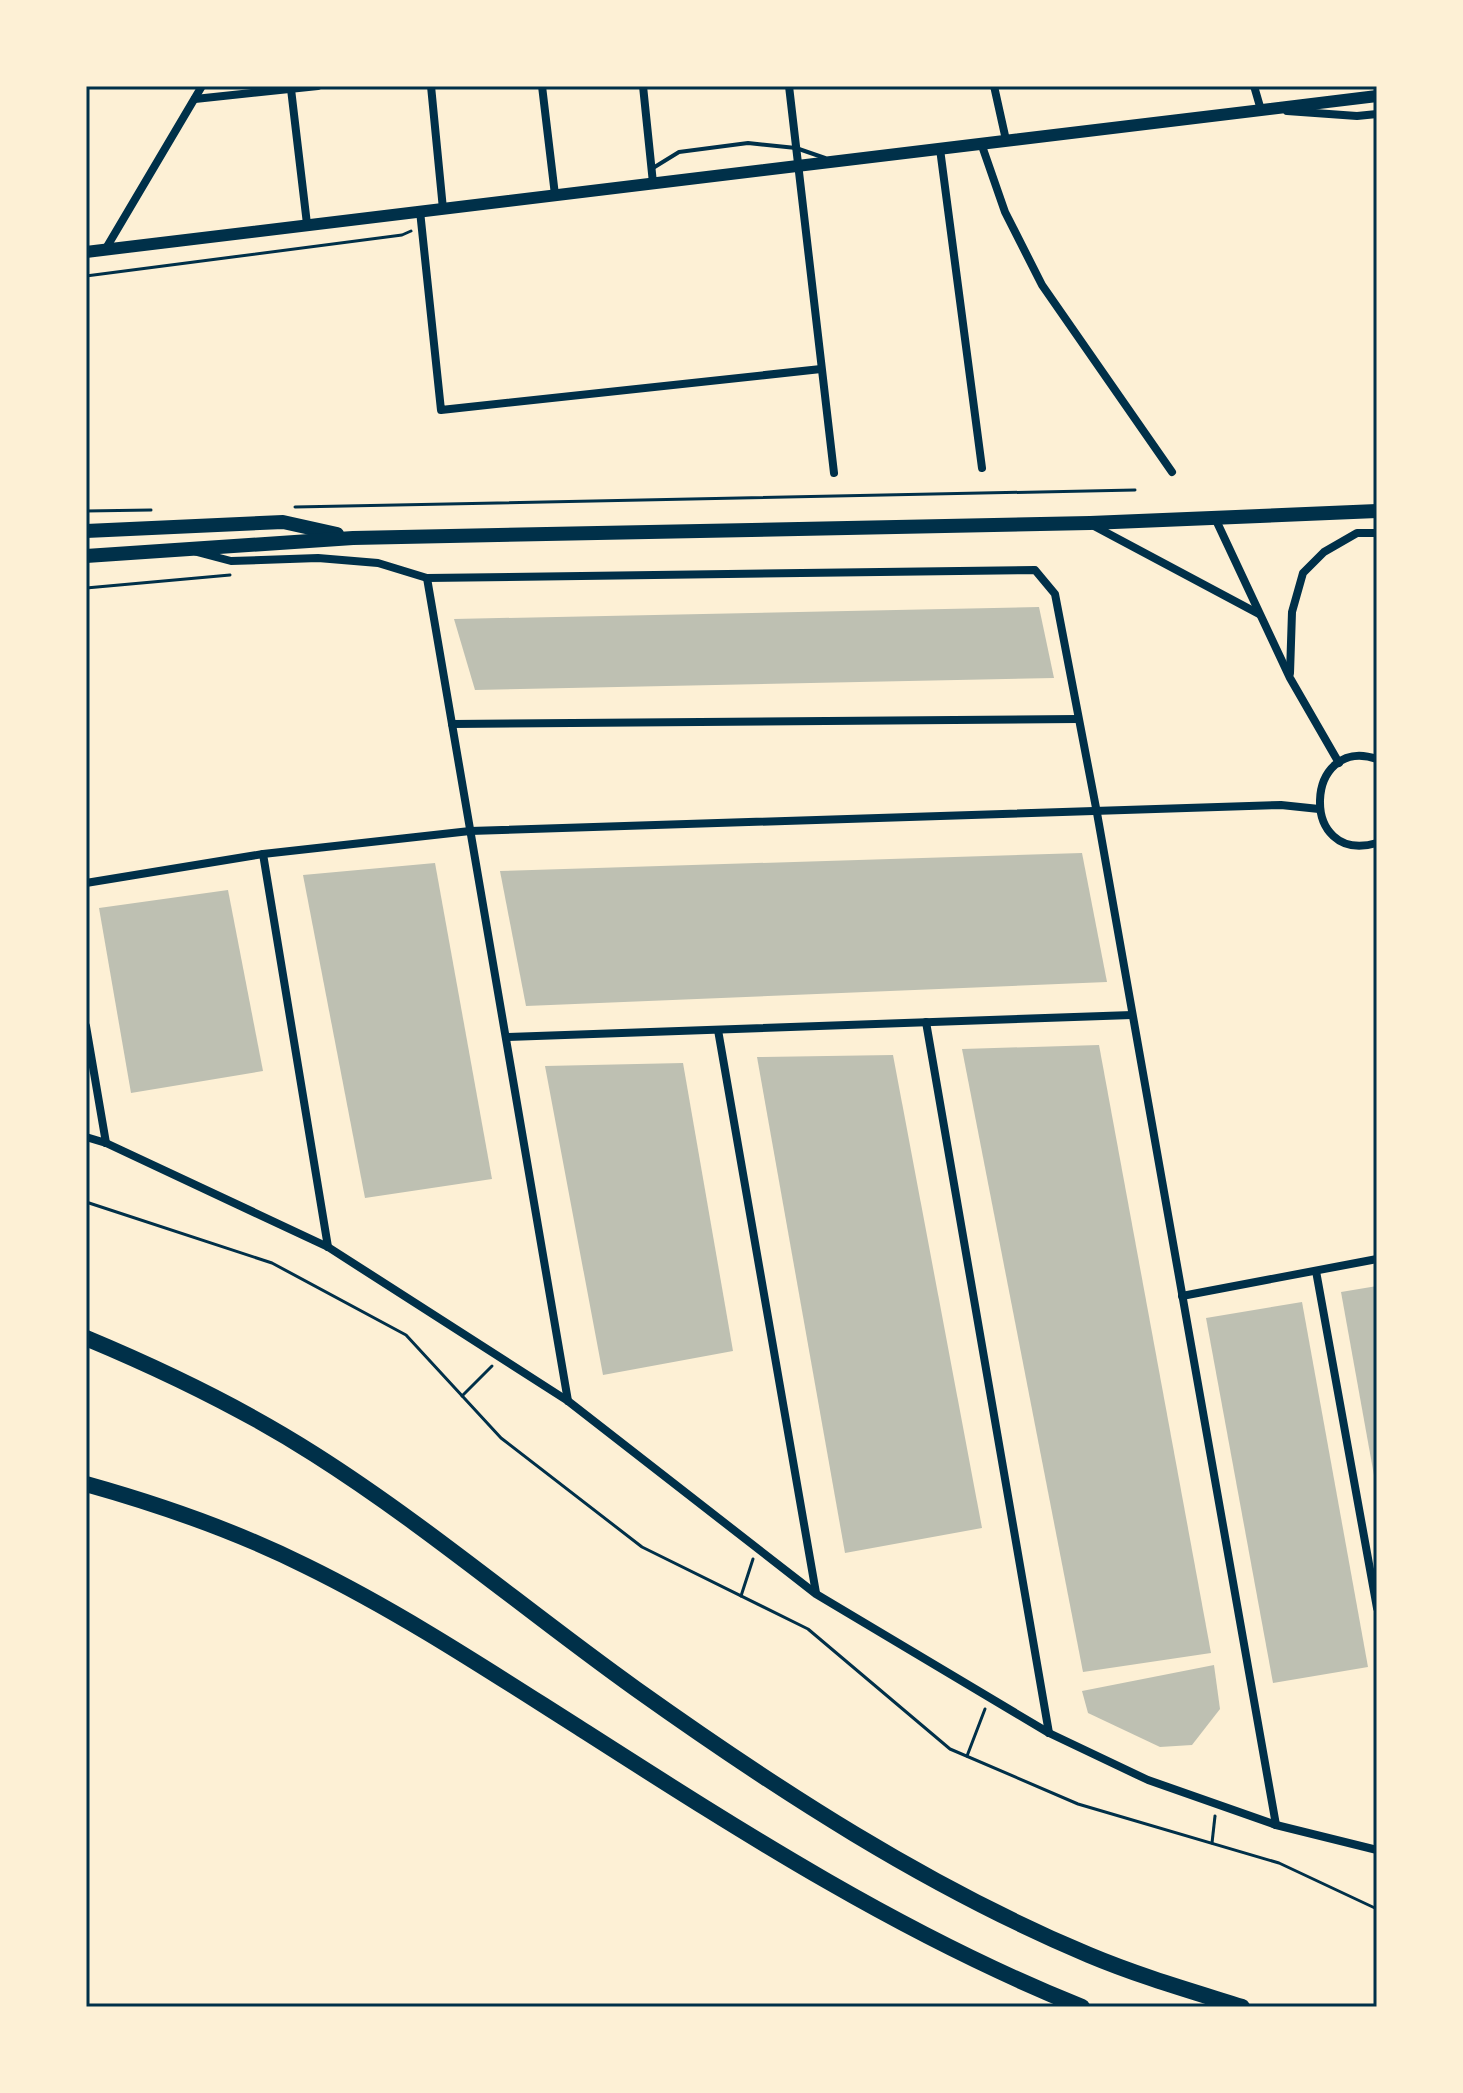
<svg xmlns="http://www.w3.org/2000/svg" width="1463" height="2093" font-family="'PT Sans',sans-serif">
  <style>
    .building { fill: #bec0b2 }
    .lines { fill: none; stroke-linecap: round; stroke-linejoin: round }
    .path { stroke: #003049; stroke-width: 3 }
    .service { stroke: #003049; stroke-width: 4 }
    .minor { stroke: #003049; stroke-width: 8 }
    .secondary { stroke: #003049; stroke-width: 12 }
    .trunk { stroke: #003049; stroke-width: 14 }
    .motorway { stroke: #003049; stroke-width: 16 }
    .neatline { fill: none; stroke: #003049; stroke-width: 3 }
  </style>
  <rect width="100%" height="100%" fill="#fdf0d5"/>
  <!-- building -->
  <g class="building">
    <polygon points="1039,607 1054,678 475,690 454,619"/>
    <polygon points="1082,853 1107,982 526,1006 500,871"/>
    <polygon points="435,863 492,1179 365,1198 303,875"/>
    <polygon points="228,890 263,1071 131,1093 99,908"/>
    <polygon points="1099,1045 1211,1653 1083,1672 962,1049"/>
    <polygon points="893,1055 982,1528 845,1553 757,1057"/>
    <polygon points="683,1063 733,1351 603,1375 545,1066"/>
    <polygon points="1377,1286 1377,1481 1375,1481 1341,1292"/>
    <polygon points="1302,1302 1368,1667 1273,1683 1206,1318"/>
    <polygon points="1214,1665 1220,1709 1192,1745 1160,1747 1088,1713 1082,1691"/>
  </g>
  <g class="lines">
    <!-- path -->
    <g class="path">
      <polyline points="86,276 402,235 411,231"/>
      <polyline points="295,507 1135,490"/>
      <polyline points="86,511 151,510"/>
      <polyline points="86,588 230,575"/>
      <polyline points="86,1202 272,1263 406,1335 501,1438 642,1547 808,1629 950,1749 1078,1804 1279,1863 1377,1909"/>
      <polyline points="462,1396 492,1366"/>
      <polyline points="741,1596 753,1559"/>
      <polyline points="967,1756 985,1709"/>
      <polyline points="1212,1843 1215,1816"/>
    </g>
    <!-- service -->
    <polyline class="service" points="653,168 679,152 748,143 796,148 825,158"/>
    <!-- minor -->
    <g class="minor">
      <polyline points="431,86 443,209"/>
      <polyline points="542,86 555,195"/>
      <polyline points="643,86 653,183"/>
      <polyline points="789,86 834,473"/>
      <polyline points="994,86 1006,140"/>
      <polyline points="1254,86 1261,110"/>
      <polyline points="291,89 307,224"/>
      <polyline points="195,99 318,86"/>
      <polyline points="1287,111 1357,116 1377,114"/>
      <polyline points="981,143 1005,212 1042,285 1172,472"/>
      <polyline points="940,149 982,468"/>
      <polyline points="420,211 441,410 821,369"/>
      <polyline points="105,250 202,86"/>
      <polyline points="1215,518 1290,678 1339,763"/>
      <polyline points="1094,526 1259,614"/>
      <polyline points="197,552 231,561 318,558 378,563 427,578 1035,570 1055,594 1097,813 1276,1825"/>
      <polyline points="427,578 568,1401"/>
      <polyline points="1290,673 1292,612 1303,573 1324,552 1357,533 1377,533"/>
      <polyline points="452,724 1078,719"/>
      <path d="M1377,759C1304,734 1298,866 1377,843"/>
      <polyline points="263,854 328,1247"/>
      <polyline points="86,883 263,854 470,831 1281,805 1319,809"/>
      <polyline points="926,1022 1049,1733"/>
      <polyline points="86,1026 106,1143"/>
      <polyline points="718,1030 816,1593"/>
      <polyline points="506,1037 1132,1015"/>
      <polyline points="86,1137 106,1143 328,1247 568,1401 816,1594 1049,1733 1148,1780 1276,1825 1377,1850"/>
      <polyline points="1316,1271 1377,1608"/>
      <polyline points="1182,1296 1377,1259"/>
    </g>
    <!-- secondary -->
    <polyline class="secondary" points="86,252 1377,96"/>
    <!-- trunk -->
    <g class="trunk">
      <polyline points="86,531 283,522 337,534"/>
      <polyline points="86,556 353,538 1090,523 1377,511"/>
    </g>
    <!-- motorway -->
    <g class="motorway">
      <path d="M86,1338C165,1371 242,1408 314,1454C426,1525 528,1612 636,1689C778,1790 927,1887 1089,1955C1139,1976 1191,1991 1242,2007"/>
      <path d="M86,1484C161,1505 236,1531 306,1566C402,1613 491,1672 581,1729C742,1832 904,1936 1082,2007"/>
    </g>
  </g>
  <!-- border -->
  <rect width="1463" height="2093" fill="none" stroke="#fdf0d5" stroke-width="176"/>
  <rect x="88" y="88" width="1287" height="1917" class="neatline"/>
</svg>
